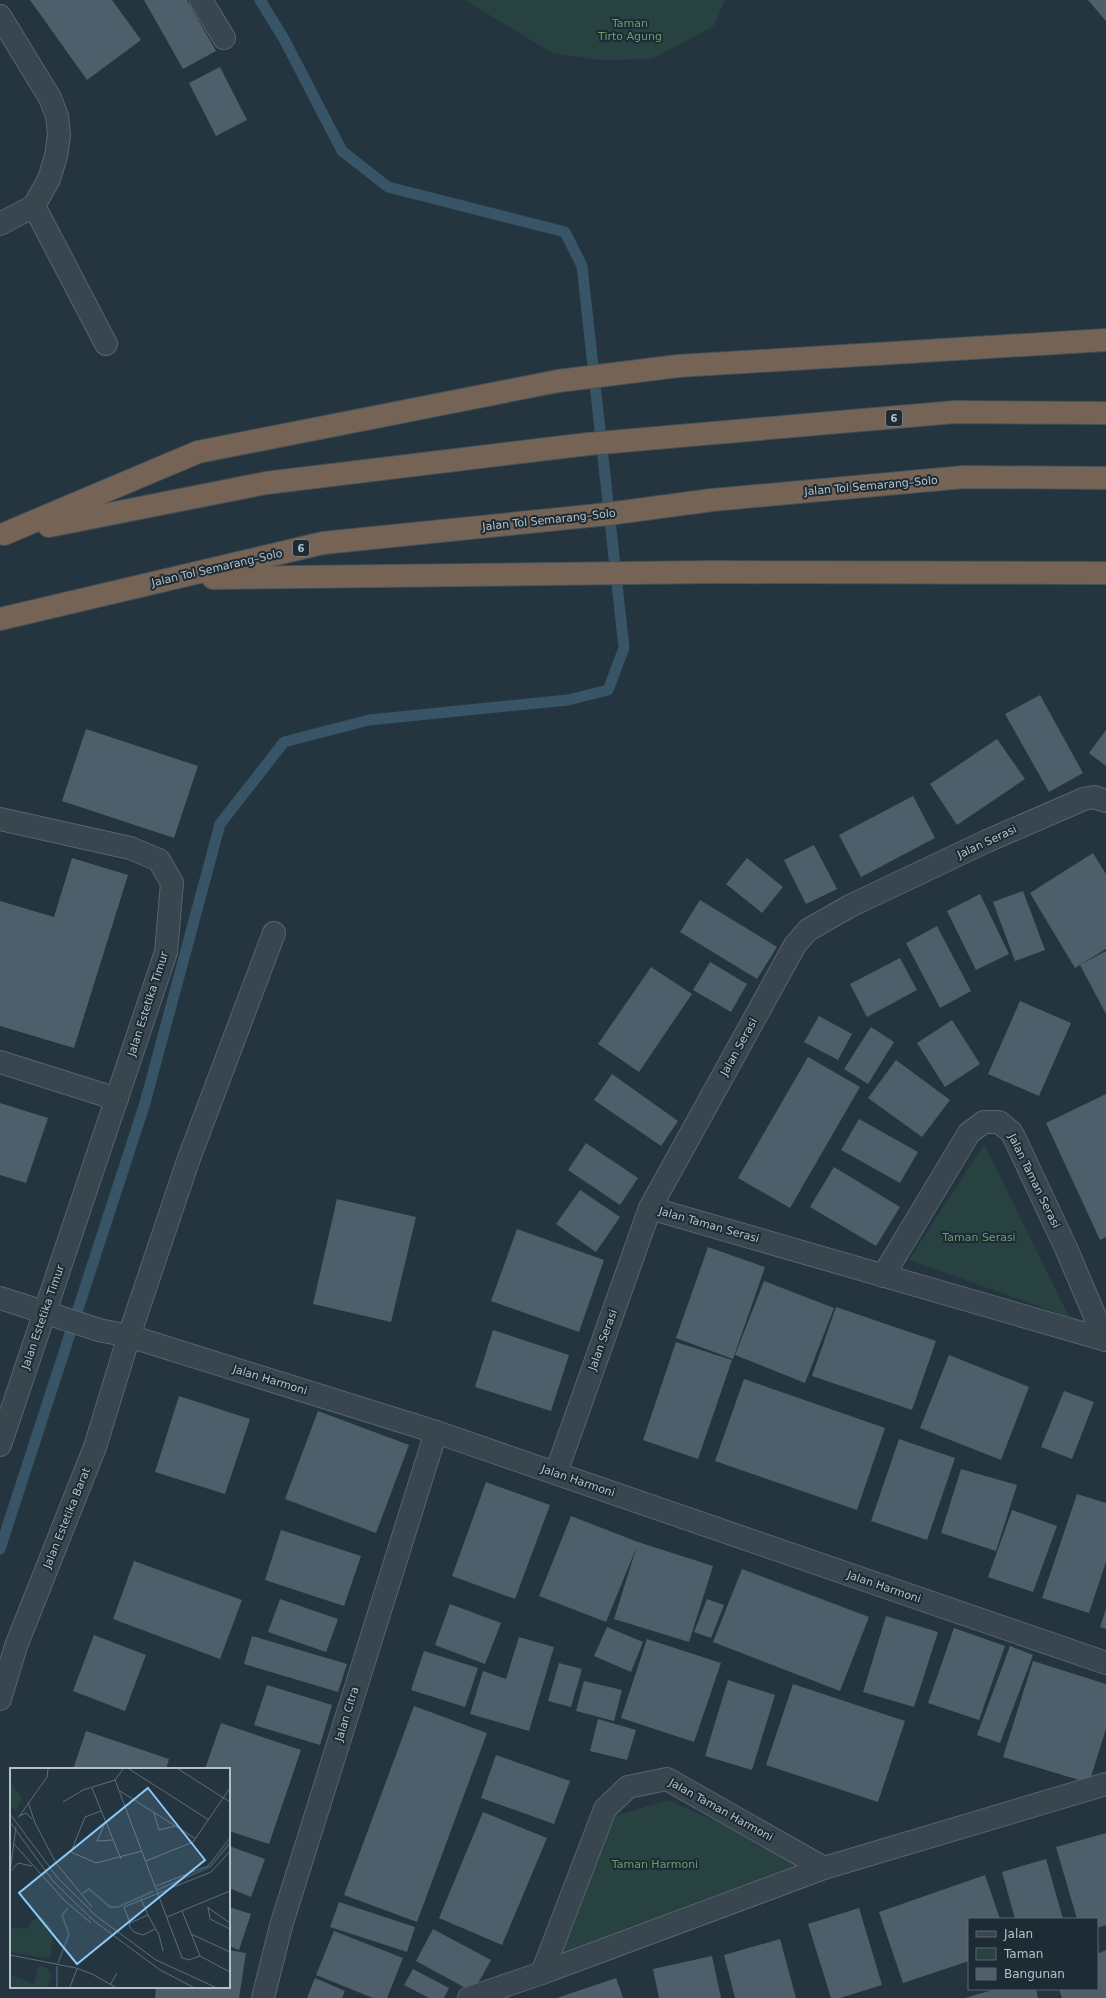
<svg xmlns="http://www.w3.org/2000/svg" width="1106" height="1998" font-family="'DejaVu Sans',sans-serif">
  <style>
    .green { fill: #274240 }
    .lines { fill: none; stroke-linecap: round; stroke-linejoin: round }
    .stream { stroke: #385467; stroke-width: 11 }
    .building { fill: #4d5f6b }
    .minor-casing { stroke: #56646d; stroke-width: 24 }
    .highway-casing { stroke: #43515a; stroke-width: 24 }
    .minor { stroke: #39464f; stroke-width: 22 }
    .highway { stroke: #756355; stroke-width: 22 }
    .labels { text-anchor: middle; dominant-baseline: central; stroke-width: 4; stroke-linejoin: round; paint-order: stroke }
    .shield { fill: #1d2b34; stroke: #87949d; stroke-width: 1 }
    .shield-label { font-size: 10px; font-weight: bold; fill: #b5c1ca }
    .park-label { font-size: 11px; fill: #6c9b6e; stroke: #1d2b34 }
    .street-label { font-size: 11px; fill: #b5c1ca; stroke: #1d2b34 }
    .inset-river { fill: none; stroke: #385467; stroke-width: 2 }
    .inset-road { fill: none; stroke: #5e6d77; stroke-width: 1 }
    .view { fill: #8bc8f9; fill-opacity: 0.15; stroke: #8bc8f9; stroke-width: 2 }
    .inset-edge { fill: none; stroke: #b5c1ca; stroke-width: 2 }
  </style>
  <rect width="100%" height="100%" fill="#24353f"/>
  <!-- green -->
  <g class="green">
    <polygon points="465,0 725,0 714,26 652,59 600,60 552,53"/>
    <polygon points="984,1144 1069,1317 909,1260"/>
    <polygon points="668,1800 823,1868 557,1957 612,1817"/>
  </g>
  <g class="lines">
    <!-- stream -->
    <polyline class="stream" points="0,1549 145,1103 220,824 284,742 369,720 568,700 608,690 624,648 582,266 565,232 388,187 342,151 284,39 260,0"/>
  </g>
  <!-- building -->
  <g class="building">
    <polygon points="30,0 112,0 141,40 87,80"/>
    <polygon points="144,0 187,0 216,51 183,69"/>
    <polygon points="1088,0 1106,0 1106,21"/>
    <polygon points="220,67 247,120 216,136 189,83"/>
    <polygon points="1040,695 1083,773 1049,792 1005,714"/>
    <polygon points="86,729 198,766 174,838 62,801"/>
    <polygon points="1106,730 1106,766 1089,753"/>
    <polygon points="997,739 1025,779 957,825 930,784"/>
    <polygon points="913,796 935,838 861,877 839,835"/>
    <polygon points="814,845 837,889 806,904 784,860"/>
    <polygon points="1093,853 1106,874 1106,949 1075,968 1030,893"/>
    <polygon points="72,858 128,875 74,1048 0,1026 0,901 54,917"/>
    <polygon points="747,858 783,887 762,913 726,884"/>
    <polygon points="1023,891 1045,950 1015,961 993,902"/>
    <polygon points="980,894 1009,954 976,970 947,911"/>
    <polygon points="700,900 777,947 757,979 680,932"/>
    <polygon points="937,926 971,991 940,1008 906,943"/>
    <polygon points="1106,951 1106,1014 1080,965"/>
    <polygon points="900,958 917,990 867,1017 850,984"/>
    <polygon points="710,962 747,984 731,1012 693,990"/>
    <polygon points="651,967 692,994 639,1072 598,1044"/>
    <polygon points="1020,1001 1071,1023 1039,1096 988,1074"/>
    <polygon points="819,1016 852,1034 838,1060 804,1042"/>
    <polygon points="952,1020 980,1064 945,1087 917,1043"/>
    <polygon points="871,1027 894,1042 868,1084 844,1069"/>
    <polygon points="808,1057 860,1087 790,1208 738,1178"/>
    <polygon points="896,1060 950,1100 922,1137 868,1098"/>
    <polygon points="612,1074 678,1121 661,1146 594,1100"/>
    <polygon points="1106,1094 1106,1237 1100,1240 1046,1123"/>
    <polygon points="0,1103 48,1118 26,1183 0,1175"/>
    <polygon points="859,1119 918,1152 900,1183 841,1150"/>
    <polygon points="586,1143 638,1178 620,1205 568,1170"/>
    <polygon points="834,1167 900,1207 876,1246 810,1207"/>
    <polygon points="580,1190 620,1217 596,1252 556,1224"/>
    <polygon points="337,1199 416,1217 391,1322 313,1304"/>
    <polygon points="517,1229 604,1260 579,1332 491,1301"/>
    <polygon points="708,1247 765,1267 733,1359 676,1338"/>
    <polygon points="764,1281 834,1308 805,1383 735,1355"/>
    <polygon points="836,1307 936,1341 912,1410 812,1376"/>
    <polygon points="493,1330 569,1355 551,1411 475,1387"/>
    <polygon points="676,1342 732,1360 698,1459 643,1440"/>
    <polygon points="949,1355 1029,1387 1001,1460 920,1428"/>
    <polygon points="744,1379 885,1428 857,1510 715,1461"/>
    <polygon points="1064,1391 1094,1402 1072,1459 1041,1447"/>
    <polygon points="179,1396 250,1419 225,1494 155,1472"/>
    <polygon points="318,1411 409,1445 376,1533 285,1499"/>
    <polygon points="899,1439 955,1458 927,1540 871,1521"/>
    <polygon points="961,1469 1017,1485 996,1551 941,1533"/>
    <polygon points="486,1482 550,1505 515,1599 452,1576"/>
    <polygon points="1077,1494 1106,1503 1106,1562 1089,1613 1042,1598"/>
    <polygon points="1012,1510 1057,1526 1033,1592 988,1577"/>
    <polygon points="571,1516 638,1542 713,1566 689,1642 614,1619 637,1546 606,1622 539,1596"/>
    <polygon points="281,1530 361,1556 344,1606 265,1580"/>
    <polygon points="134,1561 242,1600 220,1659 113,1619"/>
    <polygon points="742,1569 869,1617 840,1691 713,1642"/>
    <polygon points="280,1599 338,1619 326,1652 268,1632"/>
    <polygon points="707,1599 724,1605 711,1638 694,1632"/>
    <polygon points="450,1604 501,1623 485,1664 435,1645"/>
    <polygon points="1106,1609 1106,1629 1100,1627"/>
    <polygon points="886,1616 938,1632 914,1707 863,1692"/>
    <polygon points="607,1627 643,1642 631,1672 594,1656"/>
    <polygon points="954,1628 1005,1646 979,1720 928,1703"/>
    <polygon points="94,1635 146,1655 125,1711 73,1691"/>
    <polygon points="252,1636 347,1664 338,1692 244,1664"/>
    <polygon points="519,1637 554,1647 529,1731 470,1714 483,1671 506,1679"/>
    <polygon points="647,1639 721,1663 694,1742 621,1718"/>
    <polygon points="1010,1646 1033,1655 1000,1743 977,1735"/>
    <polygon points="424,1651 478,1668 465,1707 411,1690"/>
    <polygon points="1033,1661 1106,1684 1106,1729 1089,1783 1003,1757"/>
    <polygon points="559,1663 582,1669 571,1707 548,1701"/>
    <polygon points="728,1680 775,1695 752,1770 705,1756"/>
    <polygon points="584,1681 622,1690 614,1721 576,1711"/>
    <polygon points="793,1684 905,1721 878,1802 766,1765"/>
    <polygon points="267,1685 332,1705 320,1745 254,1725"/>
    <polygon points="414,1706 487,1733 417,1922 344,1895"/>
    <polygon points="598,1719 636,1730 627,1760 590,1751"/>
    <polygon points="221,1723 301,1750 269,1844 229,1831 229,1769 205,1769"/>
    <polygon points="86,1731 169,1759 166,1769 73,1769"/>
    <polygon points="496,1755 570,1781 554,1824 481,1798"/>
    <polygon points="483,1812 547,1838 502,1945 439,1918"/>
    <polygon points="1106,1833 1106,1925 1097,1928 1097,1919 1077,1919 1056,1847"/>
    <polygon points="229,1846 265,1859 251,1897 229,1888"/>
    <polygon points="1046,1859 1063,1919 1015,1919 1002,1872"/>
    <polygon points="985,1875 1000,1919 969,1919 969,1961 903,1983 879,1912"/>
    <polygon points="339,1902 415,1927 407,1952 330,1927"/>
    <polygon points="229,1907 251,1914 239,1950 229,1946"/>
    <polygon points="859,1908 882,1985 840,1998 831,1998 808,1924"/>
    <polygon points="433,1929 491,1960 473,1992 416,1961"/>
    <polygon points="334,1931 403,1958 387,1998 373,1998 316,1975"/>
    <polygon points="780,1939 796,1998 735,1998 724,1955"/>
    <polygon points="229,1950 246,1953 239,1998 155,1998 156,1987 229,1987"/>
    <polygon points="1106,1950 1106,1998 1062,1998 1059,1989 1097,1989 1097,1954"/>
    <polygon points="712,1956 721,1998 659,1998 653,1969"/>
    <polygon points="413,1969 449,1988 444,1998 429,1998 404,1985"/>
    <polygon points="315,1978 345,1991 342,1998 307,1998"/>
    <polygon points="616,1978 623,1998 557,1998"/>
    <polygon points="996,1989 1036,1989 1038,1998 965,1998"/>
  </g>
  <g class="lines">
    <defs>
      <g id="minor">
        <polyline points="201,0 224,38"/>
        <polyline points="0,16 50,98 57,116 59,135 56,156 49,179 34,206 0,224"/>
        <polyline points="34,206 106,344"/>
        <polyline points="0,819 130,848 159,860 172,883 166,952 0,1445"/>
        <polyline points="0,1062 117,1099"/>
        <polyline points="650,1208 1106,1340"/>
        <polyline points="883,1276 969,1133 984,1122 999,1122 1011,1132 1015,1139 1066,1248 1105,1340"/>
        <polyline points="0,1298 99,1330 129,1336 436,1432 1106,1663"/>
        <polyline points="556,1473 650,1208 795,945 808,930 850,906 987,841 1084,799 1094,797 1106,801"/>
        <polyline points="0,1699 16,1646 95,1447 129,1336 188,1161 274,933"/>
        <polyline points="542,1973 605,1809 628,1787 667,1779 824,1868"/>
        <polyline points="263,1998 281,1926 436,1432"/>
        <polyline points="469,1998 542,1973 824,1868 1106,1784"/>
      </g>
      <g id="highway">
        <polyline points="49,526 266,483 588,444 955,412 1106,413"/>
        <polyline points="4,534 198,452 558,381 678,366 1106,340"/>
        <polyline points="213,578 713,572 1106,573"/>
        <polyline points="0,619 323,543 608,514 712,500 964,477 1106,478"/>
      </g>
    </defs>
    <!-- minor casing -->
    <use href="#minor" class="minor-casing"/>
    <!-- highway casing -->
    <use href="#highway" class="highway-casing"/>
    <!-- minor -->
    <use href="#minor" class="minor"/>
    <!-- highway -->
    <use href="#highway" class="highway"/>
  </g>
  <g class="labels">
    <!-- shield labels -->
    <g class="shield">
      <rect x="886" y="410" width="16" height="16" rx="3"/>
      <rect x="293" y="540" width="16" height="16" rx="3"/>
    </g>
    <g class="shield-label">
      <text x="894" y="418">6</text>
      <text x="301" y="548">6</text>
    </g>
    <!-- park labels -->
    <g class="park-label">
      <text x="630" y="23">Taman<tspan x="630" dy="13">Tirto Agung</tspan></text>
      <text x="979" y="1237">Taman Serasi</text>
      <text x="655" y="1864">Taman Harmoni</text>
    </g>
    <!-- street labels -->
    <g class="street-label">
      <text transform="translate(871 486) rotate(-5)">Jalan Tol Semarang–Solo</text>
      <text transform="translate(549 520) rotate(-6)">Jalan Tol Semarang–Solo</text>
      <text transform="translate(217 568) rotate(-13)">Jalan Tol Semarang–Solo</text>
      <text transform="translate(987 842) rotate(-25)">Jalan Serasi</text>
      <text transform="translate(148 1004) rotate(-72)">Jalan Estetika Timur</text>
      <text transform="translate(739 1047) rotate(-61)">Jalan Serasi</text>
      <text transform="translate(1034 1181) rotate(64)">Jalan Taman Serasi</text>
      <text transform="translate(709 1225) rotate(16)">Jalan Taman Serasi</text>
      <text transform="translate(43 1317) rotate(-71)">Jalan Estetika Timur</text>
      <text transform="translate(603 1340) rotate(-70)">Jalan Serasi</text>
      <text transform="translate(270 1380) rotate(17)">Jalan Harmoni</text>
      <text transform="translate(578 1481) rotate(19)">Jalan Harmoni</text>
      <text transform="translate(67 1518) rotate(-68)">Jalan Estetika Barat</text>
      <text transform="translate(884 1587) rotate(19)">Jalan Harmoni</text>
      <text transform="translate(347 1714) rotate(-73)">Jalan Citra</text>
      <text transform="translate(721 1810) rotate(29)">Jalan Taman Harmoni</text>
    </g>
  </g>
  <!-- overview -->
  <g transform="translate(10 1768)">
    <rect width="220" height="220" fill="#24353f"/>
    <path d="M0,14L12,29L6,43L0,37ZM31,148L41,158L43,174L39,191L0,184V159L17,161L21,153ZM29,197L37,200L42,209L38,219H0V207L24,216Z" fill="#274240"/>
    <path class="inset-river" d="M147,122L200,99L220,75M73,125L79,121L100,139H108L144,123M48,195L59,166L52,147L58,140M47,198V219"/>
    <path class="inset-road" d="M119,1L199,52M168,1L220,34M105,12L172,190L179,192L190,188M82,20L111,91M110,23L186,71M18,34L25,55L46,95L82,139M53,34L73,22L105,12L113,1M91,43L75,49L61,84L86,95L132,83M144,45L149,62L165,58M0,46L47,109L85,147L146,192L205,219M9,48L16,45L22,51M8,50L37,9L38,1M0,54L43,113L84,153L150,202L183,219M95,55L87,73L103,72M4,76L55,133L81,155M136,93L183,74L220,20M0,104L6,59M0,104L8,95L22,98M146,118L198,98L220,70M131,131L138,147M197,139L220,155M198,139L200,151L220,161M172,143L190,188L220,204M157,149L220,123M120,155L138,147L149,167L153,183M145,161L133,167L124,164L119,158L120,155L114,139L201,104L220,83M181,166L220,184M0,187L66,200L82,206L105,219M100,217L107,205M60,219L67,201"/>
    <path class="view" d="M138,20L195,92L67,196L9,125Z"/>
    <rect width="220" height="220" class="inset-edge"/>
  </g>
  <!-- legend -->
  <rect x="968" y="1918" width="130" height="72" fill="#1d2b34" stroke="#5a6770"/>
  <rect x="976" y="1931" width="20" height="6" fill="#39464f" stroke="#5a6770"/>
  <text x="1004" y="1938" font-size="12" fill="#b5c1ca">Jalan</text>
  <rect x="976" y="1948" width="20" height="12" fill="#274240" stroke="#5a6770"/>
  <text x="1004" y="1958" font-size="12" fill="#b5c1ca">Taman</text>
  <rect x="976" y="1968" width="20" height="12" fill="#4d5f6b" stroke="#5a6770"/>
  <text x="1004" y="1978" font-size="12" fill="#b5c1ca">Bangunan</text>
</svg>
